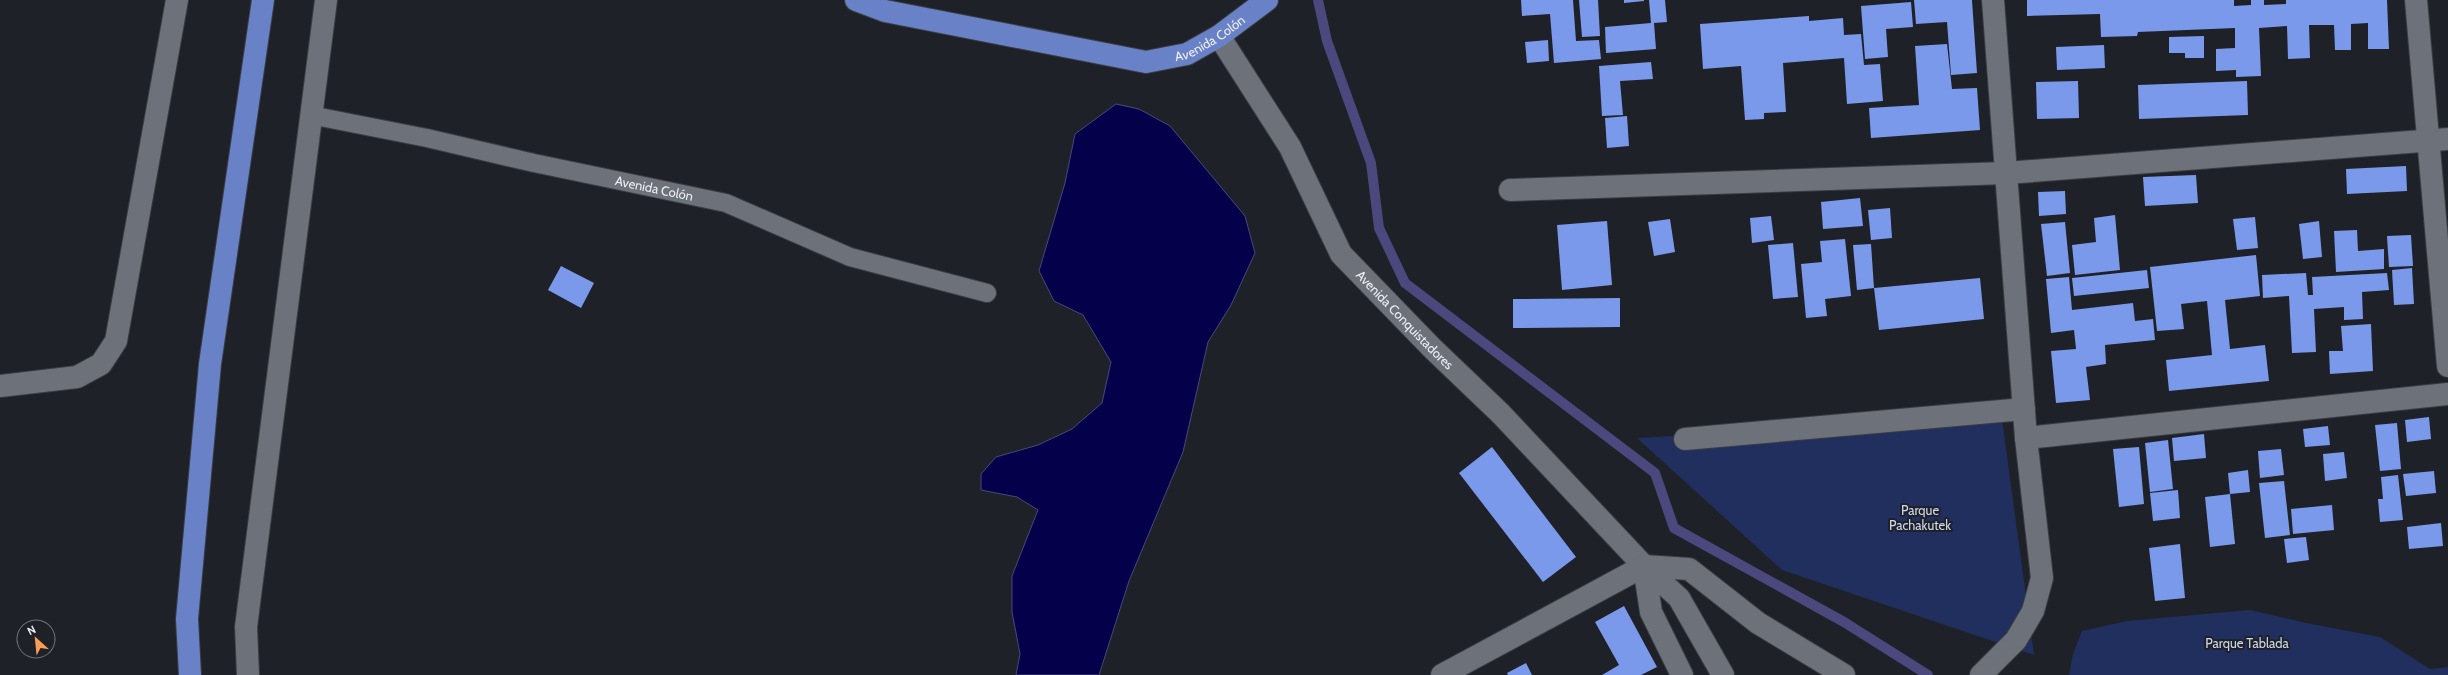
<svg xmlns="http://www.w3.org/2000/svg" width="2448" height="675" font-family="Cabin,sans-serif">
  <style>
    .green { fill: #202f5d }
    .water { fill: #040049; stroke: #4a487c }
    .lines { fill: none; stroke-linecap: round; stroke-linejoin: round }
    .stream { stroke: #4a487c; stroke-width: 10 }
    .building { fill: #7b99ea }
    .service-casing { stroke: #3a3d43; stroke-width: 20 }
    .minor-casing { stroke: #3a3d43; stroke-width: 24 }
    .primary-casing { stroke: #3a3d43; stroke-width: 24 }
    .service { stroke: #6d7179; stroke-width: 18 }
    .minor { stroke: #6d7179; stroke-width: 22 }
    .primary { stroke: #6981c6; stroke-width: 22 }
    .labels { text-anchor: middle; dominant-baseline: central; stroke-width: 4; stroke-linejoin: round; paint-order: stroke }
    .street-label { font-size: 13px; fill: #edeff4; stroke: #1e2128 }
    .park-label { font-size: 13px; fill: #ced7ec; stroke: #1e2128 }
  </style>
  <rect width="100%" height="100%" fill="#1e2128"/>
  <!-- green -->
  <g class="green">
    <polygon points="2002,419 2034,655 1782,570 1637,438"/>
    <polygon points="2250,610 2306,623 2380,637 2430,669 2448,667 2448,675 2069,675 2073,654 2082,631 2127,621"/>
  </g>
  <!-- water -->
  <polygon class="water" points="1116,104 1139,109 1170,126 1245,216 1255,253 1231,305 1208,342 1183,452 1129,581 1099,675 1016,675 1020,654 1012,612 1012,576 1038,510 1017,497 981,490 981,474 996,457 1038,445 1072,429 1102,403 1111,362 1083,315 1054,301 1039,271 1065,183 1075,134"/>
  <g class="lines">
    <!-- stream -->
    <polyline class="stream" points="1318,0 1327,41 1371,163 1379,228 1405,283 1655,473 1674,528 1844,622 1928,675"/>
  </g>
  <!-- building -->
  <g class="building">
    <polygon points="1521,0 1573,0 1576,41 1599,40 1601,59 1554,63 1550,14 1522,16"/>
    <polygon points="1579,0 1598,0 1600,36 1582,37"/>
    <polygon points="1624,0 1644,0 1644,1 1624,3"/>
    <polygon points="1649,0 1665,0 1667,22 1654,23 1656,49 1606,53 1605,27 1651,23"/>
    <polygon points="1914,0 1972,0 1977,73 1951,75 1947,22 1916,24"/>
    <polygon points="2027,0 2234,0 2234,6 2251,5 2251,0 2264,0 2264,5 2286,4 2286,0 2387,0 2389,49 2368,49 2368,23 2351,24 2351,50 2335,50 2334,25 2309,25 2310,58 2288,59 2287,26 2259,28 2261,76 2236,77 2236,70 2216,71 2216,49 2235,48 2235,28 2138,32 2137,36 2101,37 2100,14 2027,16"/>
    <polygon points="1911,2 1913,27 1886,29 1888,57 1865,59 1861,6"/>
    <polygon points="1809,16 1809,21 1843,18 1844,35 1861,34 1864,65 1880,64 1883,101 1847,104 1844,58 1783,63 1786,112 1764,113 1764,119 1745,120 1741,66 1703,69 1700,24"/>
    <polygon points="2204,36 2204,58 2185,58 2185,53 2169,53 2169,37"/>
    <polygon points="1548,40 1549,61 1527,63 1525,42"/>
    <polygon points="1947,44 1952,89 1977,88 1980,130 1871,138 1869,108 1919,105 1915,46"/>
    <polygon points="2104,45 2105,68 2057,70 2056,47"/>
    <polygon points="1651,62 1653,79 1620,81 1623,115 1602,116 1599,66"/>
    <polygon points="2078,81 2079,118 2037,119 2036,82"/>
    <polygon points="2247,81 2248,115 2139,119 2138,85"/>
    <polygon points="1627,116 1629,146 1607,148 1605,118"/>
    <polygon points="2406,166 2407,191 2347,194 2346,169"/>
    <polygon points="2196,175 2198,203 2145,206 2143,177"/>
    <polygon points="2065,191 2066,214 2039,216 2038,192"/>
    <polygon points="1860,198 1863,226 1823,229 1821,202"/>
    <polygon points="1890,208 1892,238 1871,240 1868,210"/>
    <polygon points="2115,215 2120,270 2075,275 2072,245 2096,242 2094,218"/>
    <polygon points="1771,216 1774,240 1752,243 1750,218"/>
    <polygon points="2255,217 2258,248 2237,250 2233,219"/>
    <polygon points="1670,219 1675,252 1654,256 1648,222"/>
    <polygon points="1607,221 1612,285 1562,290 1557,225"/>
    <polygon points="2319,221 2322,257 2303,259 2299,224"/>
    <polygon points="2065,222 2070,273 2047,276 2041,224"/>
    <polygon points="2357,230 2358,251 2384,249 2384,269 2336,272 2334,231"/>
    <polygon points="2411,235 2413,266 2389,267 2387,236"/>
    <polygon points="1845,239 1851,296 1825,299 1827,316 1806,318 1801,264 1822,262 1820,241"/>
    <polygon points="1793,243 1798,297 1773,299 1768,245"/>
    <polygon points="1871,244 1874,288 1857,290 1853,245"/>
    <polygon points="2256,255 2260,296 2225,300 2230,349 2265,345 2269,381 2169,391 2166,360 2212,355 2207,301 2181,304 2184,329 2157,331 2150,267"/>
    <polygon points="561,266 594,283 581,308 548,290"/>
    <polygon points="2412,268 2414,304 2394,305 2392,270"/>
    <polygon points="2147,270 2149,288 2074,296 2072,278"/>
    <polygon points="2306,273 2308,295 2313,295 2312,277 2387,273 2389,290 2362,292 2363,319 2344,320 2344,307 2314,309 2316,352 2292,353 2289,296 2263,298 2262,275"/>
    <polygon points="2069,277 2072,310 2133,303 2135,321 2153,319 2155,340 2105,345 2106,364 2086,367 2090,400 2056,403 2051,351 2076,349 2074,330 2051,333 2046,279"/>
    <polygon points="1980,278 1984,319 1879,330 1874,288"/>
    <polygon points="1620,298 1620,327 1513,328 1513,299"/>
    <polygon points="2371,324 2373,371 2330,374 2329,351 2343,351 2341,326"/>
    <polygon points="2429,417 2431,439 2407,442 2405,420"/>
    <polygon points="2397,423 2401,469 2380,471 2375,425"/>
    <polygon points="2328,426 2330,445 2305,447 2303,429"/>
    <polygon points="2204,434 2206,458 2174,461 2172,438"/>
    <polygon points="2168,440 2173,489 2150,492 2145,443"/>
    <polygon points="1492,447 1576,557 1543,582 1459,473"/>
    <polygon points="2139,447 2144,504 2119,507 2113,449"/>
    <polygon points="2281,449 2284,475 2260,478 2258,451"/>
    <polygon points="2344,452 2347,478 2325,481 2323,454"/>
    <polygon points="2248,470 2250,492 2230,494 2228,473"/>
    <polygon points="2434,471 2436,493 2406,496 2403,474"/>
    <polygon points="2398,475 2403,520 2380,522 2378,499 2383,499 2381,477"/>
    <polygon points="2284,481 2290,535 2265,538 2259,483"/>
    <polygon points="2178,490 2180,518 2153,521 2150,493"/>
    <polygon points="2230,494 2235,544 2210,547 2205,497"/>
    <polygon points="2332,505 2334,530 2293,534 2291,509"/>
    <polygon points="2441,523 2443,546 2409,549 2407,527"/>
    <polygon points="2306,537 2309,560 2287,563 2284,539"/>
    <polygon points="2180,544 2185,598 2155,601 2149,548"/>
    <polygon points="1624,606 1657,667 1641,675 1602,675 1619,665 1595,622"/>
    <polygon points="1526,663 1532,675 1508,675 1507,673"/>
  </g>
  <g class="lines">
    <defs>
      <g id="service">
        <path id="s1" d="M310,115L427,138L534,163L726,203L850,257L987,293"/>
      </g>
      <g id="minor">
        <polyline points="2416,0 2448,366"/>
        <path id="s2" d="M1219,36L1290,147L1341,254L1432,348L1501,414L1644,566L1679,598L1723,675"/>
        <polyline points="1510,190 2006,173 2448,139"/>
        <polyline points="0,386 77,377 101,364 116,341 177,0"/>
        <polyline points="2026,438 2448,394"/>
        <polyline points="1685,439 2024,409"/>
        <polyline points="1644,566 1651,612 1682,675"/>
        <polyline points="248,675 246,627 326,0"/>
        <polyline points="1442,675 1644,566 1689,569 1758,623 1844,675"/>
        <polyline points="1981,675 2016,640 2033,611 2042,578 2026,438 1993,0"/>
      </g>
      <g id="primary">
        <path id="s3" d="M856,0L885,11L1146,62L1187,54L1219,36L1267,0"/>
        <polyline points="190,675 187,619 210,364 263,0"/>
      </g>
    </defs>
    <!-- service casing -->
    <use href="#service" class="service-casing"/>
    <!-- minor casing -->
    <use href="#minor" class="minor-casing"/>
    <!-- primary casing -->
    <use href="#primary" class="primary-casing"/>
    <!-- service -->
    <use href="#service" class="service"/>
    <!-- minor -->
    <use href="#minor" class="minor"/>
    <!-- primary -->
    <use href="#primary" class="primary"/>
  </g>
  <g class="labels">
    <!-- street labels -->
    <g class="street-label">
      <text stroke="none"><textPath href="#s3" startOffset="366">Avenida Colón</textPath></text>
      <text stroke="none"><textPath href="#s1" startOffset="352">Avenida Colón</textPath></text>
      <text stroke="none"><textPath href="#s2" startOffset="342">Avenida Conquistadores</textPath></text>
    </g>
    <!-- park labels -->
    <g class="park-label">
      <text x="1920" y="510">Parque<tspan x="1920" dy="15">Pachakutek</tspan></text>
      <text x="2247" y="643">Parque Tablada</text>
    </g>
  </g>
  <!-- north arrow -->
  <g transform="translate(36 639) rotate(333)"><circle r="19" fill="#1e2128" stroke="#71737a"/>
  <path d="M0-3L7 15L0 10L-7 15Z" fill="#fb9e51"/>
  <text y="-6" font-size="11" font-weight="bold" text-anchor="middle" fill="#edeff4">N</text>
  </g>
</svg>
